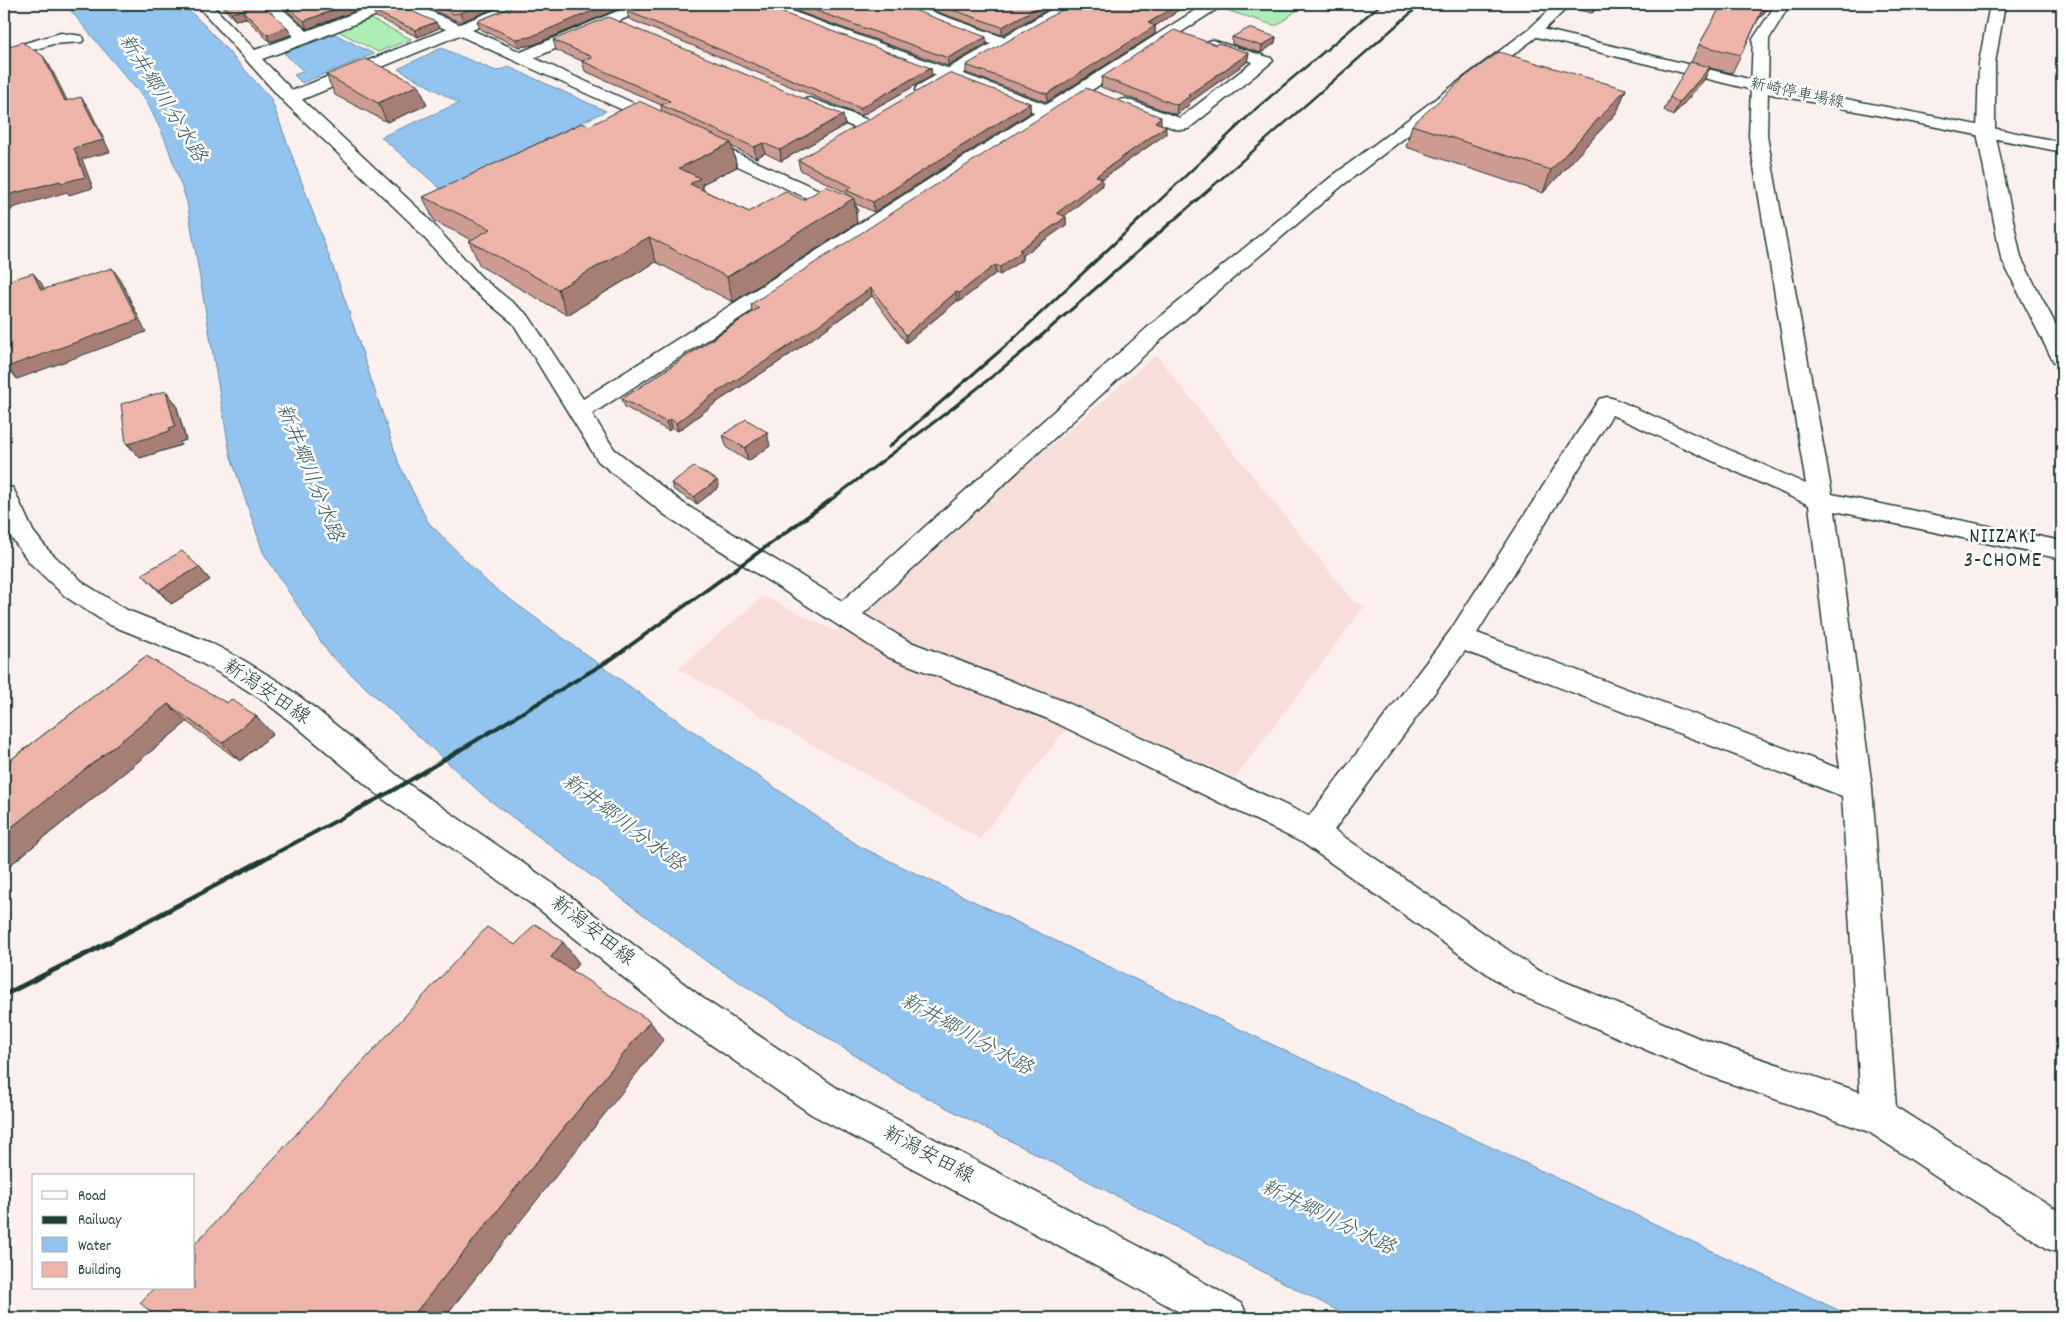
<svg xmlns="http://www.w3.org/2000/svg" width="2066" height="1322" font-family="Dekko,'Klee One',sans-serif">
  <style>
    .built { fill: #f8ded9 }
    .green { fill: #aeeeb6; stroke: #669675 }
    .water { fill: #93c4ef; stroke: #658ea4 }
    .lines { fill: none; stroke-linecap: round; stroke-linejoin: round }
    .minor-casing { stroke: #1f3d34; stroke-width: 3 }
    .tertiary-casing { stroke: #1f3d34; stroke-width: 3 }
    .secondary-casing { stroke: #1f3d34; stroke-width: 3 }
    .primary-casing { stroke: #1f3d34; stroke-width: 3 }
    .minor { fill: #fff; fill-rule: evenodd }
    .tertiary { fill: #fff; fill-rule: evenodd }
    .secondary { fill: #fff; fill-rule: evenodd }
    .primary { fill: #fff; fill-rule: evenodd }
    .rail-far3 { stroke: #1f3d34; stroke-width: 2.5 }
    .rail-far2 { stroke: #1f3d34; stroke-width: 3 }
    .rail-far1 { stroke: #1f3d34; stroke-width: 4 }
    .rail { stroke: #1f3d34; stroke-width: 5 }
    .wall { fill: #cd9b91; stroke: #1f3d34 }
    .shaded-wall { fill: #a77e76; stroke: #1f3d34 }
    .building { fill: #eeb4a9; stroke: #1f3d34 }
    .labels { text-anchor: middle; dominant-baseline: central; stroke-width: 5; stroke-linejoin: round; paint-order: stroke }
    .far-street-label { font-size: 16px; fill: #1f3d34; stroke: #fff }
    .street-label { font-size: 20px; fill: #1f3d34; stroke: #fff }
    .water-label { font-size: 21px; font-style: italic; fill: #3c5f63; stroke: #fff }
    .neighbourhood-label { font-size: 21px; letter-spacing: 1px; fill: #1f3d34; stroke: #fff }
  </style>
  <rect width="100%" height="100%" fill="#fcf0ee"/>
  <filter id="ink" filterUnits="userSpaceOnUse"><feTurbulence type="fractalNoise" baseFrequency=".02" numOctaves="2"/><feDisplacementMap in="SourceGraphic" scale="10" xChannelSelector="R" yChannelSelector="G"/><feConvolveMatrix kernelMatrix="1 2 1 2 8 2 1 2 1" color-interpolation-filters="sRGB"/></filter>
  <g filter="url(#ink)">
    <!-- built -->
    <polygon class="built" points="1156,355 1354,602 1365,606 1235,778 1082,708 980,839 678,669 763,596 835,631"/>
    <!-- green -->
    <g class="green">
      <polygon points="1239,4 1294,4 1301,7 1278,25 1273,25 1229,11"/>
      <polygon points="371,19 411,39 378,52 338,31"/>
    </g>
    <!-- water -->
    <g class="water">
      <polygon points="65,4 183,4 209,30 271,99 343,294 399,464 428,522 489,584 647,699 859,846 1201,1011 1855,1318 1352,1318 897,1082 706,961 484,796 329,654 263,552 230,454 187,202 165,139 147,102"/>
      <polygon points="335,34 374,54 302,83 294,75 303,71 284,53"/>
      <polygon points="441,48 496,71 509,67 606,111 441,189 381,137 459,103 398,69"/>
    </g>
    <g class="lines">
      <defs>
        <g id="minor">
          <path d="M196,4H211L255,50L294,36L261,4H277L307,31L378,4H414L521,52L634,4H653L651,7L534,58L666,118L669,122L666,126L660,127L397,7L312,41L262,59L296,94L424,214L482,278L528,315L583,399L1205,4H1222L1220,7L592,414L614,449L683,503L842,601L1148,327L1331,177L1529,29L1556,4H1571L1539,35L1343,185L1164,337L863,614L908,641L1068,703L1309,816L1450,631L1599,399L1607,397L1615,399L1806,484L1749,136L1753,39L1776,4H1790L1769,39L1767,136L1832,494L2062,541V559L1835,511L1872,788L1896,1107L2062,1213V1254L2048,1249L1869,1132L1695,1071L1513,992L1303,843L1048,719L888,657L665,515L598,461L513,323L468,286L410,222L284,102ZM1612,415L1809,505L1840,769L1477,633ZM1465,651L1842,796L1860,1092L1696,1037L1537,970L1334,830Z"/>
          <polygon points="890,4 910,4 1003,37 1061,4 1079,4 1076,7 929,94 917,94 915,90 917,86 991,44 892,7"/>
          <polygon points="1990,4 2005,4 1995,63 1995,133 2021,258 2062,337 2062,364 2054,362 2051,357 2001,258 1977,133 1979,63"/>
          <polygon points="61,33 82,36 84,39 82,42 53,44 10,57 4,54 4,49"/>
          <polygon points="1212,40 1271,58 1273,61 1188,129 1182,130 1176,129 1120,108 1118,104 1120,100 1126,99 1180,118 1253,62 1206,48 1204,45 1206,42"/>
          <polygon points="810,98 868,120 871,124 868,128 862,129 856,128 804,107 802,103 804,99"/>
          <polygon points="701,137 855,206 857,210 855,214 848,216 841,214 695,146 692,142 695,138"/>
        </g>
        <g id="tertiary">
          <polygon points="510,4 531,4 528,7 296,102 284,102 282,98 284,94"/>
          <polygon points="752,4 772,4 1054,107 1057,111 1054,115 1042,115 754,7"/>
          <polygon points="1197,4 1218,4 1220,6 1217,9 1212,11 1200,7"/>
        </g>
        <polygon id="secondary" points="1534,27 1761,82 2062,142 2062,152 1761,92 1529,35 1526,32 1529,29"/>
        <polygon id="primary" points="4,486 13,488 33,531 48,550 85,584 127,610 211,643 243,660 281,683 316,709 404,781 562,890 704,999 837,1088 1150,1252 1242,1304 1248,1318 1190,1318 1122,1280 811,1114 680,1023 540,910 383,799 296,726 261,699 223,675 192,658 108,624 66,597 30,563 11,537 4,524"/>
      </defs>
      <!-- minor casing -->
      <use href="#minor" class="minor-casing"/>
      <!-- tertiary casing -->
      <use href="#tertiary" class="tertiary-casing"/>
      <!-- secondary casing -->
      <use href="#secondary" class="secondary-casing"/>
      <!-- primary casing -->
      <use href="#primary" class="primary-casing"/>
      <!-- minor -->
      <use href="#minor" class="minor"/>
      <!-- tertiary -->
      <use href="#tertiary" class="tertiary"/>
      <!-- secondary -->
      <use href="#secondary" class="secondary"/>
      <!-- primary -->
      <use href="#primary" class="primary"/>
      <!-- rail-far3 -->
      <g class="rail-far3">
        <polyline points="1138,221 1258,107 1381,4"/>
        <polyline points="1173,221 1421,4"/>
      </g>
      <!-- rail-far2 -->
      <g class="rail-far2">
        <polyline points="889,447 1009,343 1140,219"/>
        <polyline points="828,502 954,407 1025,350 1175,219"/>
      </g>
      <!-- rail-far1 -->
      <polyline class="rail-far1" points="259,862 392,791 613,658 829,501"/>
      <!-- rail -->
      <polyline class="rail" points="4,995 92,951 261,861"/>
    </g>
    <!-- wall -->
    <g class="wall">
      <polygon points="220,4 262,4 291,35 270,42 246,18 235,20"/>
      <polygon points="280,4 374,4 307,29"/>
      <polygon points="418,4 506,4 463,21 457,21"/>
      <polygon points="520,4 630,4 533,45 519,47 480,29 477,21"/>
      <polygon points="777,4 898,4 987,44 948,66"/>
      <polygon points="915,4 1058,4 1002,35"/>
      <polygon points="1571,4 1602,4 1592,13 1570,8"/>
      <polygon points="1714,4 1772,4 1758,20 1732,73 1710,68 1704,80 1673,116 1664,110 1670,97 1691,62 1699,45 1720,8 1713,6"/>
      <polygon points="373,11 439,28 418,37 376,17"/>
      <polygon points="627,11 931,68 932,76 861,116 629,19"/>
      <polygon points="1174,13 1174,14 1155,26 1155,34 1047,102 966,73 966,65"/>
      <polygon points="1232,37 1276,37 1275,43 1261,53 1232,44"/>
      <polygon points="553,40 845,125 781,161 765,153 756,158 732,147 737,167 702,184 703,190 749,212 803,200 847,196 847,193 800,170 798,160 1030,103 1030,113 874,212 854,203 857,223 733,302 656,262 567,315 480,266 469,241 472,240 434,221 423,197 589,126 662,112 661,105 585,71 582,61 556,50"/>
      <polygon points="1216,45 1249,53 1247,62 1190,102 1189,105 1176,115 1101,87 1102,77"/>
      <polygon points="326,75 427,105 387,122 335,95"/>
      <polygon points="1626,89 1617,112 1543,193 1406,147 1412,125"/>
      <polygon points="1161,124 1166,134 1102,179 1102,186 1064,216 1066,217 1066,225 1022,256 1022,260 1000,275 996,273 959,302 957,301 906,343 872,296 785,358 717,402 678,431 672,428 669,431 625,407 622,399 752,312 751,304"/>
      <polygon points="166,391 176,404 186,440 180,442 181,445 140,458 126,443"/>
      <polygon points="723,435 770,446 748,461 727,448"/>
      <polygon points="671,483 719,487 697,504 674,490"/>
      <polygon points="199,567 210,580 171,604 142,574"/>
      <polygon points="146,656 273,734 240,761 187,722 4,870 4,765"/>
    </g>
    <!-- shaded-wall -->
    <g class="shaded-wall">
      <polygon points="350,4 374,4 307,29 304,21"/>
      <polygon points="484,4 506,4 463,21 460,13"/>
      <polygon points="609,4 630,4 533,45 519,47 516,39"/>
      <polygon points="1044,4 1058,4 1002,35 1002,27"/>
      <polygon points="1177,4 1189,4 1174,13 1174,14 1155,26 1155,34 1047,102 1047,94"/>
      <polygon points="1595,4 1602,4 1592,13"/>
      <polygon points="1765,4 1772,4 1757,20"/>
      <polygon points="242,10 246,18 235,20 231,13"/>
      <polygon points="436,22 439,28 418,37 415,30"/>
      <polygon points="287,27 291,35 270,42 267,35"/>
      <polygon points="986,37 987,44 948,66 948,58"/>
      <polygon points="1276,37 1275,43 1261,53 1262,46"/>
      <polygon points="1249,53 1247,62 1190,102 1189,105 1176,115 1177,105 1188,95"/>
      <polygon points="43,56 50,66 73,112 65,101"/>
      <polygon points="1710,67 1704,80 1673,116 1679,103"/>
      <polygon points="931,68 932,76 861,116 860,108"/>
      <polygon points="419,85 427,105 387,122 378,103"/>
      <polygon points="1626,89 1617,112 1543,193 1551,170"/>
      <polygon points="81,97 89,108 110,152 82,159 93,188 69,195 67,192 12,208 12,210 4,213 4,196 60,181 74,148"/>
      <polygon points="1030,103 1030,113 874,212 873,202"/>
      <polygon points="843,115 845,125 781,161 780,150"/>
      <polygon points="1161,117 1161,125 1155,122"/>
      <polygon points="1166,126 1166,134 1102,179 1102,186 1057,222 1057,213 1096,176"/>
      <polygon points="731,143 737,167 702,184 706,202 696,208 679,168"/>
      <polygon points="763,143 765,153 756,158 754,147"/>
      <polygon points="854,198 857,223 733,302 727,277"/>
      <polygon points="1066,217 1066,225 1022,256 1022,260 1000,275 1000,267 1019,250"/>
      <polygon points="4,230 9,239 4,241"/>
      <polygon points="649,237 656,262 567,315 558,289"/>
      <polygon points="995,265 996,273 959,302 959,293"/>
      <polygon points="112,268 120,279 146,332 17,379 7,367"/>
      <polygon points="33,273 42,284 50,301 41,290"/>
      <polygon points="871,288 872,296 785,358 717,402 678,431 676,423 714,394"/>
      <polygon points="956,292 957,301 906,343 906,335"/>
      <polygon points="166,391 176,404 186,440 180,442 181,445 140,458 128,444"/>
      <polygon points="670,419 672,428 669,431 666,422"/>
      <polygon points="767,432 770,446 748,461 745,448"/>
      <polygon points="717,480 719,487 697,504 694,497"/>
      <polygon points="199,567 210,580 171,604 159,590"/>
      <polygon points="168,704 187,722 4,870 4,833"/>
      <polygon points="256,716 273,734 240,761 222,743"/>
      <polygon points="563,942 579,963 567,977 551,957"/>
      <polygon points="650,1021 663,1040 444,1318 411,1318"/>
    </g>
    <!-- building -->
    <g class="building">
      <polygon points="223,4 262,4 287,27 267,35 242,10 231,13"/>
      <polygon points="284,4 350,4 304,21"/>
      <polygon points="392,4 396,4 436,22 415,30 373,11"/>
      <polygon points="432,4 484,4 460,13 454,14"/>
      <polygon points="520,4 609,4 530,37 516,39 477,21"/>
      <polygon points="644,4 759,4 931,68 860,108 627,11"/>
      <polygon points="797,4 898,4 986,37 948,58"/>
      <polygon points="936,4 1044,4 1002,27"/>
      <polygon points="1072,4 1177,4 1173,6 1175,7 1148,23 1155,26 1047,94 966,65"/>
      <polygon points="1722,4 1765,4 1741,55 1699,45"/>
      <polygon points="608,17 843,115 780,150 763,143 754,147 661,105 670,101 582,61 592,57 553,40"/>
      <polygon points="1249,28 1276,37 1262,46 1232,37"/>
      <polygon points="1174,30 1216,45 1218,43 1249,53 1188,95 1190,96 1177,105 1102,77"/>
      <polygon points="22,42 43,56 65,101 81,97 103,140 74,148 85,177 61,183 60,181 4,196 4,48"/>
      <polygon points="1499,52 1626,89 1551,170 1412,125 1466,76"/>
      <polygon points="366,59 419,85 378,103 326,75"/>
      <polygon points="1690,62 1710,67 1679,103 1670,97"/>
      <polygon points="949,73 1030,103 873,202 846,190 852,187 798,160"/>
      <polygon points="1086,88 1161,117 1155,122 1166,126 1096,176 1102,178 1057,213 1066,217 1019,250 1022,251 1000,267 995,265 959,293 956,292 906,335 871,288 783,350 714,394 676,423 670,419 666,422 622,399 759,308 751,304"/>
      <polygon points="639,101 731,143 679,168 700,178 690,184 749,212 785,191 803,200 826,186 854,198 727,277 649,237 558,289 469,241 491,229 423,197 582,123 589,126"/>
      <polygon points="112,268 138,320 7,367 4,363 4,282 33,273 41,290"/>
      <polygon points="166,391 175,426 169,428 170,431 128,444 126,443 121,404"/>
      <polygon points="746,419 767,432 745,448 723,435"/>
      <polygon points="694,467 717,480 694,497 671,483"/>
      <polygon points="182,551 199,567 159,590 142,574"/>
      <polygon points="146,656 227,703 231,699 256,716 222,743 168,704 4,833 4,765"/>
      <polygon points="535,924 563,942 551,957 650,1021 411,1318 158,1318 140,1303 154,1288 194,1288 194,1245 487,927 515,945"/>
    </g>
  </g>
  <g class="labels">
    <!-- far-street labels -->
    <g class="far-street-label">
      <text transform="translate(1797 94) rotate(12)">新崎停車場線</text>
    </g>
    <!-- street labels -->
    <g class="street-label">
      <text transform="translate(266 693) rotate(34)">新潟安田線</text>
      <text transform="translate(592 932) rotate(38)">新潟安田線</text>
      <text transform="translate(928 1156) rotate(28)">新潟安田線</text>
    </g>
    <!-- water labels -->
    <g class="water-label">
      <text transform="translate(161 99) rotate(58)">新井郷川分水路</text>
      <text transform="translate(308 473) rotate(68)">新井郷川分水路</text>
      <text transform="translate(622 824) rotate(37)">新井郷川分水路</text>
      <text transform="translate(966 1036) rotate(29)">新井郷川分水路</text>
      <text transform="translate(1327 1219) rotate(26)">新井郷川分水路</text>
    </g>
    <!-- neighbourhood labels -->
    <g class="neighbourhood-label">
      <text x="2003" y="538">NIIZAKI<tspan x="2003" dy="24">3-CHOME</tspan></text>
    </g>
  </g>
  <!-- margin -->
  <rect width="2066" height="1322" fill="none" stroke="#fff" stroke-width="20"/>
  <rect x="10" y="10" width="2046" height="1302" fill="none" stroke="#1f3d34" stroke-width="2" filter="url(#ink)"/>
  <!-- legend -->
  <rect x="32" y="1174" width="162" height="115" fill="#ffffff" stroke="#a5b1ae"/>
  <rect x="42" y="1191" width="25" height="8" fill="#ffffff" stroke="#a5b1ae"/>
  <text x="78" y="1200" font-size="15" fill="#1f3d34">Road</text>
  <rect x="42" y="1216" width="25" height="8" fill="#1f3d34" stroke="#a5b1ae"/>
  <text x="78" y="1224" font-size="15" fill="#1f3d34">Railway</text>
  <rect x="42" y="1237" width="25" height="15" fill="#93c4ef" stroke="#a5b1ae"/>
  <text x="78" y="1250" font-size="15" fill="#1f3d34">Water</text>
  <rect x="42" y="1262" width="25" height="15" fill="#eeb4a9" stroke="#a5b1ae"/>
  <text x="78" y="1274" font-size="15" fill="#1f3d34">Building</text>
</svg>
